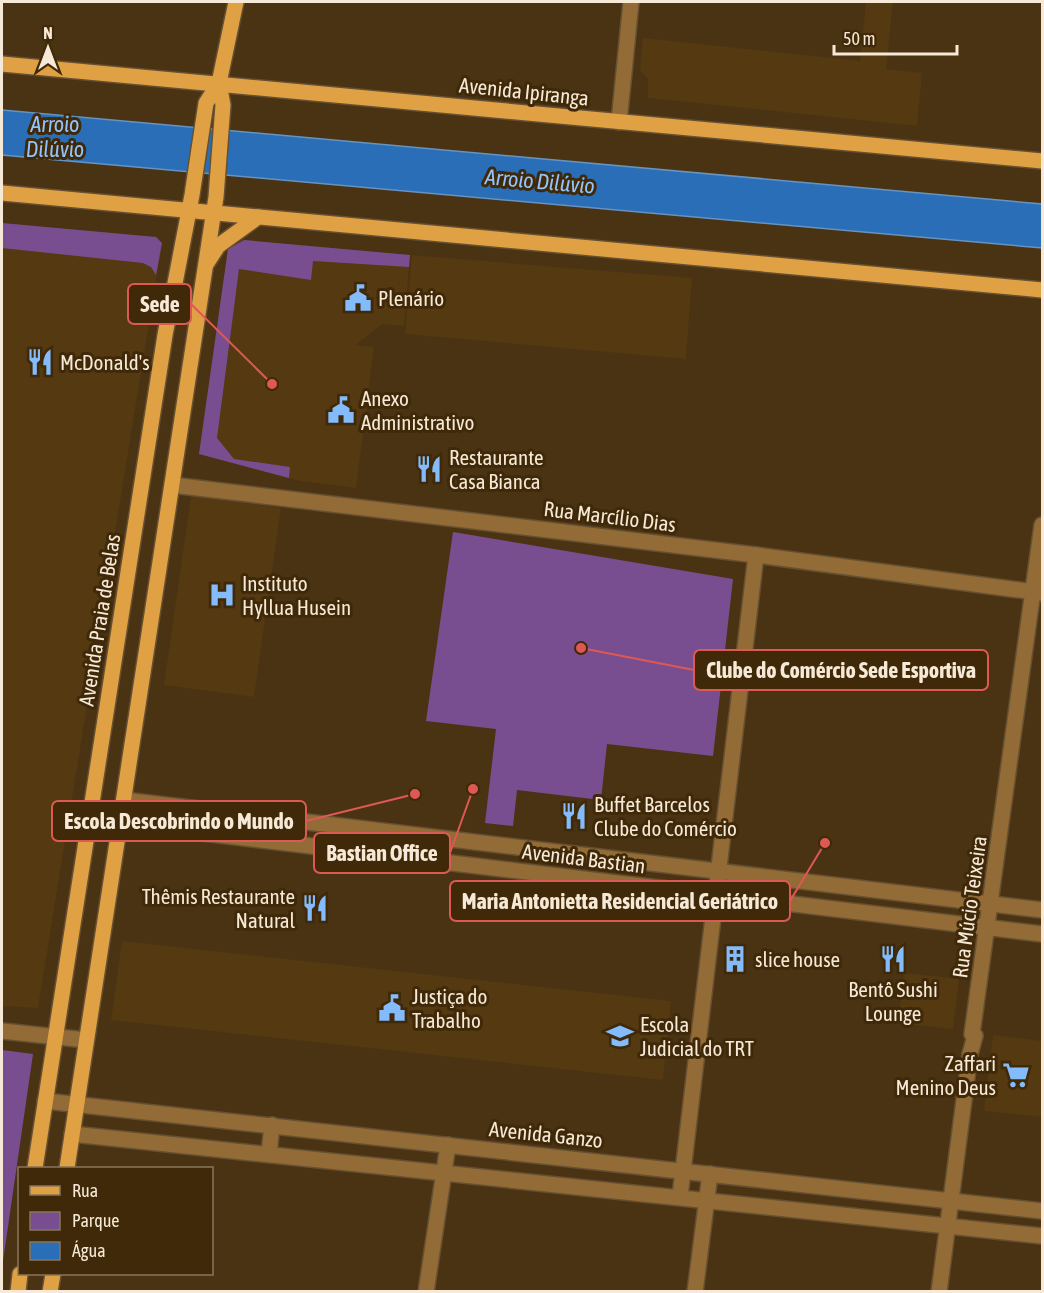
<svg xmlns="http://www.w3.org/2000/svg" width="1044" height="1293" font-family="'Asap Condensed',sans-serif">
  <style>
    .built { fill: #543911 }
    .green { fill: #794e90 }
    .water { fill: #296eb6; stroke: #6793c0; stroke-width: 1.5 }
    .lines { fill: none; stroke-linecap: round; stroke-linejoin: round }
    .minor-casing { stroke: #665032; stroke-width: 18 }
    .major-casing { stroke: #665032; stroke-width: 18 }
    .minor { stroke: #936b36; stroke-width: 15 }
    .major { stroke: #e0a044; stroke-width: 15 }
    .labels { text-anchor: middle; dominant-baseline: central; stroke-width: 6; stroke-linejoin: round; paint-order: stroke }
    .street-label { font-size: 21px; fill: #f7e9d7; stroke: #3f2908 }
    .poi-label { font-size: 21px; fill: #f7e9d7; stroke: #3f2908; text-anchor: start }
    .water-label { font-size: 22px; font-style: italic; fill: #92c3fd; stroke: #3f2908 }
    .leader { fill: none; stroke: #de5854; stroke-width: 2 }
    .callout-dot { fill: #de5854; stroke: #3f2908; stroke-width: 2 }
    .callout { fill: #3f2908; stroke: #de5854; stroke-width: 2 }
    .callout-label { font-size: 22px; text-anchor: middle; font-weight: bold; fill: #f7e9d7 }
  </style>
  <rect width="100%" height="100%" fill="#4a3313"/>
  <!-- built -->
  <g class="built">
    <polygon points="866,2 893,2 886,69 922,73 917,126 648,98 648,79 640,70 643,38 860,61"/>
    <polygon points="2,223 156,237 162,243 38,1008 2,1006"/>
    <polygon points="244,240 410,255 404,326 382,324 356,345 374,347 356,488 300,481 199,454 228,249"/>
    <polygon points="412,255 692,278 686,359 405,334"/>
    <polygon points="191,496 281,508 254,697 164,685"/>
    <polygon points="122,941 671,1001 663,1080 111,1020"/>
    <polygon points="904,973 959,979 953,1029 898,1023"/>
    <polygon points="993,1035 1042,1041 1042,1117 984,1111"/>
  </g>
  <!-- green -->
  <g class="green">
    <polygon points="2,223 156,237 162,243 156,275 151,267 143,263 2,248"/>
    <polygon points="244,240 410,255 409,267 313,261 311,280 239,269 217,438 234,459 290,467 289,478 199,454 228,249"/>
    <polygon points="453,532 733,579 713,756 607,744 601,800 517,790 513,826 485,823 496,729 426,721"/>
    <polygon points="2,1050 33,1054 2,1268"/>
  </g>
  <!-- water -->
  <polygon class="water" points="2,110 1042,204 1042,248 2,155"/>
  <g class="lines">
    <defs>
      <g id="minor">
        <polyline points="619,122 631,2"/>
        <polyline points="172,485 756,555 1042,593"/>
        <polyline points="124,800 1042,910"/>
        <polyline points="120,823 1042,934"/>
        <polyline points="2,1031 86,1040"/>
        <polyline points="45,1101 1042,1211"/>
        <polyline points="72,1134 1042,1236"/>
        <polyline points="269,1154 272,1125"/>
        <polyline points="680,1196 756,555"/>
        <polyline points="426,1292 448,1145"/>
        <polyline points="695,1292 710,1174"/>
        <polyline points="939,1292 970,1054 975,1036 972,1034 1042,525"/>
      </g>
      <g id="major">
        <polyline points="2,64 1042,161"/>
        <polyline points="2,193 1042,290"/>
        <polyline points="207,263 218,246 258,217"/>
        <polyline points="35,1168 165,335 192,195 206,103 219,83 236,2"/>
        <polyline points="67,1168 216,197 223,105 219,83"/>
        <polyline points="18,1292 20,1274"/>
        <polyline points="50,1292 53,1274"/>
      </g>
    </defs>
    <!-- minor casing -->
    <use href="#minor" class="minor-casing"/>
    <!-- major casing -->
    <use href="#major" class="major-casing"/>
    <!-- minor -->
    <use href="#minor" class="minor"/>
    <!-- major -->
    <use href="#major" class="major"/>
  </g>
  <!-- icons -->
  <defs>
    <symbol id="civic-bare" viewBox="-9 -9 18 18"><path d="M-.6-6.5H3V-4.5H.6V-3L4-1V1h2V6H-6V1h2V-1L-.6-3ZM-1.2 2.5V6h2.4V2.5Z" fill="#84bbfb" stroke="#3f2908" stroke-width="2.5" paint-order="stroke"/></symbol>
    <symbol id="restaurant-bare" viewBox="-9 -9 18 18"><path d="M-5-6h1v4h1v-4h1v4h1v-4h1v5L-1.5 .5V6h-2V.5L-5-1ZM5-6V6H3V1.5H1.5Q1.5-4 5-6Z" fill="#84bbfb" stroke="#3f2908" stroke-width="2.5" paint-order="stroke"/></symbol>
    <symbol id="hospital-bare" viewBox="-9 -9 18 18"><path d="M-5-5h3v3.5h4V-5h3V5h-3V1.5h-4V5h-3Z" fill="#84bbfb" stroke="#3f2908" stroke-width="2.5" paint-order="stroke"/></symbol>
    <symbol id="building-bare" viewBox="-9 -9 18 18"><path d="M-4-6H4V6H1V3H-1V6H-4ZM-2.5-4.3h1.7v1.8h-1.7ZM.8-4.3h1.7v1.8H.8ZM-2.5-1h1.7V.8h-1.7ZM.8-1h1.7V.8H.8Z" fill="#84bbfb" stroke="#3f2908" stroke-width="2.5" paint-order="stroke"/></symbol>
    <symbol id="university-bare" viewBox="-9 -9 18 18"><path d="M0-5L7-2L0 1L-7-2ZM-4 1L0 2.5L4 1V4Q0 6-4 4Z" fill="#84bbfb" stroke="#3f2908" stroke-width="2.5" paint-order="stroke"/></symbol>
    <symbol id="supermarket-bare" viewBox="-9 -9 18 18"><path d="M-6-5.5h2.5l.6 2H6L4.5 2H-2.5L-4.4-4H-6ZM-1.5 3.2a1.3 1.3 0 1 0 .1 0ZM3 3.2a1.3 1.3 0 1 0 .1 0Z" fill="#84bbfb" stroke="#3f2908" stroke-width="2.5" paint-order="stroke"/></symbol>
  </defs>
  <g fill-rule="evenodd">
    <use href="#civic-bare" x="339" y="279" width="38" height="38"/>
    <use href="#restaurant-bare" x="21" y="343" width="38" height="38"/>
    <use href="#civic-bare" x="322" y="391" width="38" height="38"/>
    <use href="#restaurant-bare" x="410" y="450" width="38" height="38"/>
    <use href="#hospital-bare" x="203" y="576" width="38" height="38"/>
    <use href="#restaurant-bare" x="555" y="797" width="38" height="38"/>
    <use href="#restaurant-bare" x="296" y="889" width="38" height="38"/>
    <use href="#building-bare" x="716" y="940" width="38" height="38"/>
    <use href="#restaurant-bare" x="874" y="940" width="38" height="38"/>
    <use href="#civic-bare" x="373" y="989" width="38" height="38"/>
    <use href="#university-bare" x="601" y="1017" width="38" height="38"/>
    <use href="#supermarket-bare" x="997" y="1056" width="38" height="38"/>
  </g>
  <g class="labels">
    <!-- street labels -->
    <g class="street-label">
      <text transform="translate(524 91) rotate(6)">Avenida Ipiranga</text>
      <text transform="translate(610 516) rotate(7)">Rua Marcílio Dias</text>
      <text transform="translate(99 620) rotate(-81)">Avenida Praia de Belas</text>
      <text transform="translate(584 858) rotate(7)">Avenida Bastian</text>
      <text transform="translate(969 907) rotate(-82)">Rua Múcio Teixeira</text>
      <text transform="translate(546 1134) rotate(6)">Avenida Ganzo</text>
    </g>
    <!-- poi labels -->
    <g class="poi-label">
      <text x="378" y="298">Plenário</text>
      <text x="60" y="362">McDonald's</text>
      <text x="361" y="398">Anexo<tspan x="361" dy="24">Administrativo</tspan></text>
      <text x="449" y="457">Restaurante<tspan x="449" dy="24">Casa Bianca</tspan></text>
      <text x="242" y="583">Instituto<tspan x="242" dy="24">Hyllua Husein</tspan></text>
      <text x="594" y="804">Buffet Barcelos<tspan x="594" dy="24">Clube do Comércio</tspan></text>
      <text x="295" y="896" text-anchor="end">Thêmis Restaurante<tspan x="295" dy="24">Natural</tspan></text>
      <text x="755" y="959">slice house</text>
      <text x="893" y="989" text-anchor="middle">Bentô Sushi<tspan x="893" dy="24">Lounge</tspan></text>
      <text x="412" y="996">Justiça do<tspan x="412" dy="24">Trabalho</tspan></text>
      <text x="640" y="1024">Escola<tspan x="640" dy="24">Judicial do TRT</tspan></text>
      <text x="996" y="1063" text-anchor="end">Zaffari<tspan x="996" dy="24">Menino Deus</tspan></text>
    </g>
    <!-- water labels -->
    <g class="water-label">
      <text x="55" y="124">Arroio<tspan x="55" dy="25">Dilúvio</tspan></text>
      <text transform="translate(540 181) rotate(5)">Arroio Dilúvio</text>
    </g>
  </g>
  <!-- callouts -->
  <path class="leader" d="M272 384L191 304M581 648L694 670M415 794L306 821M473 789L450 853M825 843L790 901"/>
  <g class="callout-dot">
    <circle cx="272" cy="384" r="6"/>
    <circle cx="581" cy="648" r="6"/>
    <circle cx="415" cy="794" r="6"/>
    <circle cx="473" cy="789" r="6"/>
    <circle cx="825" cy="843" r="6"/>
  </g>
  <g class="callout">
    <rect x="128" y="284" width="63" height="40" rx="6"/>
    <rect x="694" y="650" width="294" height="40" rx="6"/>
    <rect x="52" y="801" width="254" height="40" rx="6"/>
    <rect x="314" y="833" width="136" height="40" rx="6"/>
    <rect x="450" y="881" width="340" height="40" rx="6"/>
  </g>
  <g class="callout-label">
    <text x="160" y="312">Sede</text>
    <text x="841" y="678">Clube do Comércio Sede Esportiva</text>
    <text x="179" y="829">Escola Descobrindo o Mundo</text>
    <text x="382" y="861">Bastian Office</text>
    <text x="620" y="909">Maria Antonietta Residencial Geriátrico</text>
  </g>
  <!-- border -->
  <rect width="1044" height="1293" fill="none" stroke="#f7e9d7" stroke-width="6"/>
  <!-- legend -->
  <rect x="18" y="1167" width="195" height="108" fill="#3f2908" stroke="#89765b" stroke-width="1.5"/>
  <rect x="30" y="1186" width="30" height="9" fill="#e0a044" stroke="#89765b" stroke-width="1.5"/>
  <text x="72" y="1197" font-size="18" fill="#f7e9d7">Rua</text>
  <rect x="30" y="1212" width="30" height="18" fill="#794e90" stroke="#89765b" stroke-width="1.5"/>
  <text x="72" y="1227" font-size="18" fill="#f7e9d7">Parque</text>
  <rect x="30" y="1242" width="30" height="18" fill="#296eb6" stroke="#89765b" stroke-width="1.5"/>
  <text x="72" y="1257" font-size="18" fill="#f7e9d7">Água</text>
  <!-- north arrow -->
  <g transform="translate(48 48)" stroke="#3f2908" stroke-width="4.5" paint-order="stroke">
  <path d="M0-4.5L10 22L0 15L-10 22Z" fill="#f7e9d7"/>
  <text y="-9" font-size="16" font-weight="bold" text-anchor="middle" fill="#f7e9d7">N</text>
  </g>
  <!-- scale -->
  <path d="M834 45v9h123v-9" fill="none" stroke="#f7e9d7" stroke-width="3"/>
  <text x="843" y="45" font-size="18" fill="#f7e9d7" stroke="#3f2908" stroke-width="4.5" paint-order="stroke">50 m</text>
</svg>
